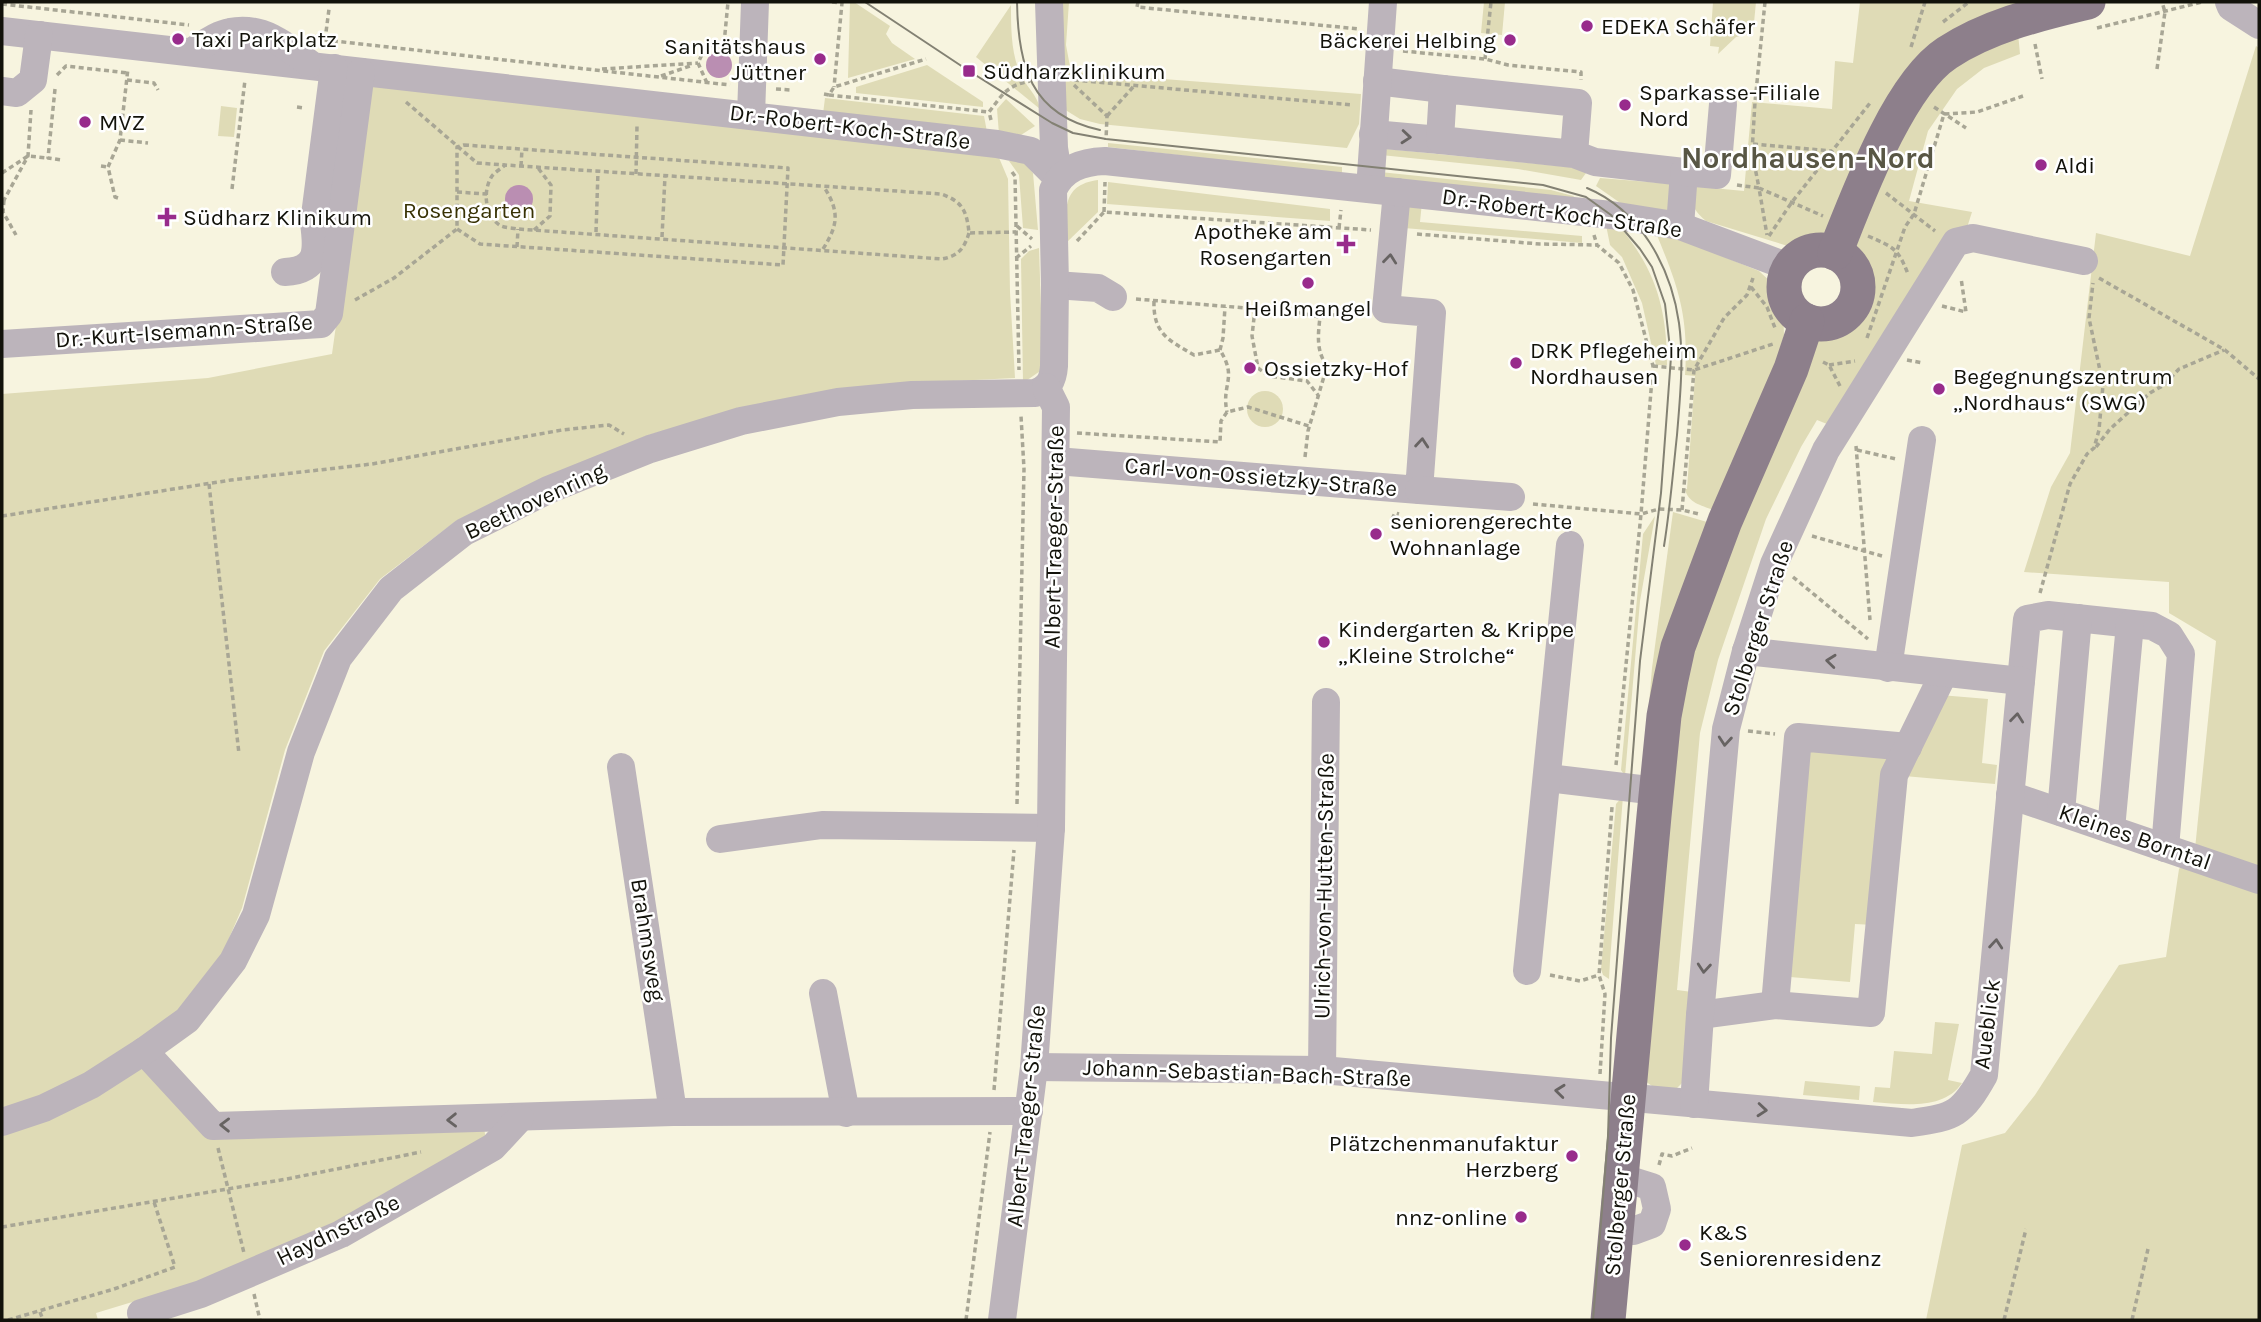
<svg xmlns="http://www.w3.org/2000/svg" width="2261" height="1322" font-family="Karla,sans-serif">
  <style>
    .green { fill: #dfdbb6 }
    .water { fill: #ba8eb2 }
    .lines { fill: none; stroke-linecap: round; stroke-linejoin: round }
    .path { stroke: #a8a695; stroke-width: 3.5; stroke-dasharray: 5 3.5; stroke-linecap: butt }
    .minor { stroke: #bcb4bb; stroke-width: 28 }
    .major { stroke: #8d7f8b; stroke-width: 35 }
    .tram { stroke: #838173; stroke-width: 2 }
    .oneway { stroke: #676362 }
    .poi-dot { fill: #982b8c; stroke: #fff; stroke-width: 2.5 }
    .labels { text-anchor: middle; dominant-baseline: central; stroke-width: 5; stroke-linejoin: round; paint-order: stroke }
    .poi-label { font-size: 23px; fill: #12120a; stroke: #fff; text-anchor: start }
    .street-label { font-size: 23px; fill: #12120a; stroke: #fff }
    .park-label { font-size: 23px; fill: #383204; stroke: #fff }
    .district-label { font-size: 30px; font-weight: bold; fill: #585644; stroke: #fff }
  </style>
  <rect width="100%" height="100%" fill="#f7f4df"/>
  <!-- green -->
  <g class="green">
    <polygon points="850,2 854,2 890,26 886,34 892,43 915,59 848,78"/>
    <polygon points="1060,2 1069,2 1066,45 1071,72 1361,94 1359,124 1347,148 1100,124 1080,119 1059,106"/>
    <polygon points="1484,2 1505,2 1502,35 1481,33"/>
    <polygon points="1713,2 1756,2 1753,33 1736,37 1718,54 1719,47 1710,46"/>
    <path d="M1860,2H2046L1960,32L1820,239L1798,247L1788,246L1706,221C1694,211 1689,202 1692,186L1744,191L1752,102L1832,109L1835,61L1853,63Z"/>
    <path d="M1011,5C1011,27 1011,50 1019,71C1024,85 1038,95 1040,109L976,57Z"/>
    <polygon points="2018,33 2020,54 1984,68 1957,89 1928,131 1909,201 1972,212 1964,237 1832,426 1817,420 1801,447 1766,519 1718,660 1700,733 1677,990 1692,992 1683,1082 1673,1092 1659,1091 1645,1081 1680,674 1817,341 1858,314 1864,299 1866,276 1856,258 1857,244 1901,130 1951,66"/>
    <polygon points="2256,46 2259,48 2259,1320 1926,1320 1962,1145 2005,1133 2035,1095 2119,965 2166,957 2179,869 2195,849 2216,641 2169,613 2169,582 2024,572 2051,487 2070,453 2096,233 2190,256"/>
    <polygon points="927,65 983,102 983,107 856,93 856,87"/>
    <polygon points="370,83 997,153 1008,179 1010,292 1015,378 912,383 741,408 649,435 542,480 456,521 380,579 324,651 285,750 242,908 221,957 182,1010 129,1050 44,1096 2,1110 2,394 208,378 332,354"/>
    <polygon points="825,98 984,116 987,132 823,114"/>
    <polygon points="1006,99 1035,126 1021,135 999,134 997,109"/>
    <polygon points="221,106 237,108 234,137 218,136"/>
    <polygon points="1108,143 1342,167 1342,174 1108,147"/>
    <polygon points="1387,149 1579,168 1586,173 1581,180 1518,169 1381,155"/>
    <polygon points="1022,160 1033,173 1038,230 1023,228 1019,175 1009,161"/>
    <polygon points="1380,172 1551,190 1573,196 1580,201 1383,179"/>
    <polygon points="1600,178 1673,184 1672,205 1667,211 1626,207 1596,186"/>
    <path d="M1098,180V212L1067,242C1066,212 1060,185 1098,180Z"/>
    <polygon points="1108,182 1330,209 1330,221 1107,204"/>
    <polygon points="1406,201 1422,202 1420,222 1582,236 1582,243 1404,228"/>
    <path d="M1606,225L1619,226C1656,270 1667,309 1667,365H1656L1642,303L1622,257L1610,245Z"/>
    <path d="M1656,233L1695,245L1759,271L1774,285L1783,310L1784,335L1774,372L1713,510C1701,505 1688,503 1685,489H1687L1695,376L1685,375C1689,316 1678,286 1656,233Z"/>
    <polygon points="1039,248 1043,369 1023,383 1021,259 1029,251"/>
    <circle cx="1265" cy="409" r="18"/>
    <polygon points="1673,512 1707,522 1643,777 1652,668"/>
    <polygon points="1655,516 1640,601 1625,776 1621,770 1643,534"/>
    <polygon points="1940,695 1988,699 1982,763 1997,765 1995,784 1904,776"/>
    <polygon points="1789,742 1900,752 1874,925 1855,924 1850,982 1766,975"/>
    <polygon points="1623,796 1610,961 1609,979 1603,975 1601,969 1616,804"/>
    <path d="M1935,1022L1959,1024L1948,1080L1962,1083C1943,1111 1903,1104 1873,1102L1875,1087L1890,1088L1894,1051L1932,1054Z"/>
    <polygon points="141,1064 206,1136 484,1125 486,1144 340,1225 238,1270 96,1313 98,1320 2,1320 2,1133"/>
    <polygon points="1805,1081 1860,1086 1859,1100 1803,1095"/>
  </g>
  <!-- water -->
  <g class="water">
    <circle cx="719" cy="65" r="13"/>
    <circle cx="519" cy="199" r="14"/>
  </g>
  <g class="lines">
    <!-- path -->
    <g class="path">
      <polyline points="832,2 842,3 834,87"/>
      <polyline points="1138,2 1137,7 1359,29"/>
      <polyline points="1765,2 1755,102 1752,152 1759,188 1823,216"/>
      <polyline points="2,4 189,25"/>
      <polyline points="1943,22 1969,2"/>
      <polyline points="2097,28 2202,2"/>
      <polyline points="316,39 730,85"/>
      <polyline points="325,40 329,9"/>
      <polyline points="2035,44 2042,79"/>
      <polyline points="1911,47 1925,2"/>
      <polyline points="1403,51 1485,59 1508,65 1581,72 1581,80"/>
      <polyline points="1485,59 1491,2"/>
      <polyline points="602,69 698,63"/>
      <polyline points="2157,69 2165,12 2162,2"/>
      <polyline points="57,75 66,66 128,73"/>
      <polyline points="661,76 693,65"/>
      <polyline points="127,80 154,83 158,90"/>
      <polyline points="1074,80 1352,105"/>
      <polyline points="707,83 698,63 706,46 724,44 728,2"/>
      <polyline points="1074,85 1107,116 1106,140"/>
      <polyline points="55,89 48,158 61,160"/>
      <polyline points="776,89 791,90"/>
      <polyline points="824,94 829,95 834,87 926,59"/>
      <polyline points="829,95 989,112"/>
      <polyline points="406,102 477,163 505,165"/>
      <polyline points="297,107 304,108"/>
      <polyline points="1934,107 1966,128"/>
      <polyline points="1107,116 1134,86"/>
      <path d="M991,120L989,112C1003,94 1006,86 1030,81"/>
      <polyline points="120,140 148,143"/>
      <polyline points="1753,144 1831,151"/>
      <polygon points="464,145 788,168 783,265 480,244 457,229 457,147"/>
      <polyline points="101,166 108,167"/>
      <polyline points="521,166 522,149"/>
      <polyline points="1012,172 1015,176 1019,370"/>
      <polyline points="2,173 28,156 48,158"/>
      <polyline points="636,174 637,126"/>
      <polyline points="1737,185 1759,188 1767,235"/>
      <polyline points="232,189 245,80"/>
      <polyline points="457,192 487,194"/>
      <polyline points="1886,193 1935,231"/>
      <polyline points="118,198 115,197 108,167 120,140 128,68"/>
      <polyline points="2,200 4,200 28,156 31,110"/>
      <polyline points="4,200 3,212 16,235"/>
      <polyline points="1104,212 1105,182"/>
      <polyline points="1017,226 1032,239"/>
      <polyline points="1339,228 1341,210"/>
      <polyline points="534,230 550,216 551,185 538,168"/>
      <polyline points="596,232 598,171"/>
      <path d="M969,233C964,249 958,256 942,259L518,229C513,228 506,228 501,226C485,217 482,191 492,176C495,172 502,168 505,165L941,194C962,201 967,211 969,233L1016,232"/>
      <polyline points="1417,234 1540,244 1597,245"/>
      <polyline points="1594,235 1597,245 1619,263 1633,290 1653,366 1641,514 1616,765"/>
      <polyline points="1769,236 1792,202 1870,103"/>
      <path d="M1868,236C1893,247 1898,248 1908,274"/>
      <polyline points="662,237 665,176"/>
      <polyline points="1077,241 1104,212 1371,230"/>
      <polyline points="517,247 518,229"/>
      <path d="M823,249C838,225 840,212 824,187"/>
      <polyline points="1016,258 1031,246"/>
      <polyline points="2099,278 2225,350 2259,379"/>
      <polyline points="1858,282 1864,257"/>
      <polyline points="1751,287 1767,307 1775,328"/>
      <polyline points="1136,299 1295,312 1320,317 1365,310"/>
      <polyline points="355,300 394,278 457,229"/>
      <path d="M1154,301C1153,333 1168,340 1194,355L1220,350C1238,379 1221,383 1227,412"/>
      <polyline points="1942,306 1966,312 1961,278"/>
      <polyline points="1255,309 1252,336 1258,368 1269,376 1307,381 1318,395"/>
      <polyline points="1867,338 1905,227 1914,214 1944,114 1977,112 2023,96"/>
      <polyline points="1220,350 1223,338 1225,307"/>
      <polyline points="1907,360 1923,363"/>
      <polyline points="1823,362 1829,365 1840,386"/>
      <polyline points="1829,365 1855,361"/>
      <polyline points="1653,366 1694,370 1773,344"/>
      <polyline points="1077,433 1220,442 1221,421 1227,412 1248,407 1309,426"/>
      <polyline points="1856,446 1870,620"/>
      <polyline points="2096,447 2110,429 2150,393 2164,385 2179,369 2224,350"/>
      <polyline points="1857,450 1896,459"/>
      <path d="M1305,457L1308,431L1327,366C1316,351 1318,335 1320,317"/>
      <polyline points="209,484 239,754"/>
      <polyline points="1533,504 1641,514 1659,509 1682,510 1699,514"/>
      <polyline points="1682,510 1694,370 1724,318 1747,295 1753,278"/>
      <polyline points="2,516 231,480 372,464 562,430 609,425 624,434"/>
      <polyline points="1392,519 1395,513 1399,514"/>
      <polyline points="1812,536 1882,556"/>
      <polyline points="1793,577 1868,639"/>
      <polyline points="2040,593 2070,484 2087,454 2094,448 2099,430 2103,385 2089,318 2093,283"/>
      <polyline points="1748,731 1775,734"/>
      <polyline points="1017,804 1024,469 1021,416"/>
      <polyline points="1550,975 1580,981 1599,975"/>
      <polyline points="1600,1074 1605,994 1599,975 1612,807"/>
      <polyline points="994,1090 1014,850"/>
      <polyline points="218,1148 244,1253"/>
      <polyline points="1659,1165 1662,1154 1672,1156 1692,1148"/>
      <polyline points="2,1227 287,1179 421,1152"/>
      <polyline points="254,1294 260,1320"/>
      <polyline points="40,1312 43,1320"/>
      <polyline points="8,1320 114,1289 175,1267 154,1202"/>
      <polyline points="966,1320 990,1132"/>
      <polyline points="2004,1320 2026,1229"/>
      <polyline points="2132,1320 2148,1249"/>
    </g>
    <!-- minor -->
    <g class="minor">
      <polyline points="1049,2 1054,148 1059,179"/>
      <polyline points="2229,2 2231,7 2259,25"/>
      <polyline points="2,31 997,144 1031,151 1059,179"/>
      <path d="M191,52C203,45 217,34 230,32C262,25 287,46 310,64"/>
      <polyline points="1377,81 1443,89"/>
      <polyline points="2,91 17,93 33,80 39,35"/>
      <polyline points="751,115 755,2"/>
      <polyline points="1373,134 1440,140"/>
      <polyline points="1574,154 1578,103 1443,89 1440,140 1574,154 1595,162 1684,172 1680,226"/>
      <polyline points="1684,172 1717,175 1723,104"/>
      <polyline points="1370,189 1383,2"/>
      <path d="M285,272C318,270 318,252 314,223L334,68"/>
      <polyline points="1055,285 1098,288 1113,297"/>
      <polyline points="2,344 321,324 329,314 361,72"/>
      <polyline points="1056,461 1419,490 1432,313 1386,309 1397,192"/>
      <polyline points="1419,490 1511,497"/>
      <polyline points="1888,668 1922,440"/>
      <polyline points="2021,681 2027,619 2048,615 2152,626 2169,635 2181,654 2165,848"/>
      <polyline points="621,767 673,1112"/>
      <polyline points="1548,778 1657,791"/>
      <polyline points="2010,795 2259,880"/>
      <polyline points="2061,812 2078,618"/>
      <polyline points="2111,829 2130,624"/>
      <polyline points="720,839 822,825 1051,828"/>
      <polyline points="1527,971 1570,545"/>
      <polyline points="823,993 846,1113"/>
      <polyline points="1775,1005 1798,737 1908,747"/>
      <polyline points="1700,1015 1775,1005 1871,1013 1894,775 1940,681"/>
      <polyline points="144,1051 213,1126 673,1112 1029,1111"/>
      <path d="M1034,1067L1322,1070L1912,1123C1955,1117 1962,1114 1984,1075L2021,681L1746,651"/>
      <polyline points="1322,1070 1326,702"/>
      <polyline points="1694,1104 1700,1015 1726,729 1746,651 1774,564 1826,450 1956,242 1973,238 2084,261"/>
      <path d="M2,1122L44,1108L91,1085L144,1051L187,1020L233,961L256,915L301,752L338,658L391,589L464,532L548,490L650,449L741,421L838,402L912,395L1035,393C1049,388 1053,380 1054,366L1055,285L1053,190C1063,168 1082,162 1105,161L1611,215L1680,226L1789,267"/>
      <polyline points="1615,1232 1633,1231 1652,1224 1657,1209 1652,1187 1620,1177"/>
      <polyline points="141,1313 201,1294 341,1234 493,1147 520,1118"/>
      <polyline points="1002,1320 1034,1067 1051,828 1056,407 1046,387"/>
    </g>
    <!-- major -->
    <g class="major">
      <circle cx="1821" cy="287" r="37"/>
      <path d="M1835,253C1857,198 1898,85 1947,53C1990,25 2039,14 2088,2"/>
      <polyline points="1608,1320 1654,816 1664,716 1671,679 1678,647 1725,521 1791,369 1807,321"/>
    </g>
    <!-- tram -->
    <g class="tram">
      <polyline points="865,2 969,71 1052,123 1073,133 1106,139 1543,185 1586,197 1611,215 1640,249 1652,267 1665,304 1671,357 1661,493 1640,661 1611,1038 1608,1136 1593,1320"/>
      <path d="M1017,2C1018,65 1030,115 1100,130"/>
      <path d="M1587,188C1640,210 1671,267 1679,323C1684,360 1680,398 1677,435C1673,472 1670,509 1664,546"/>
    </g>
  </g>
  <!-- one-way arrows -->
  <defs><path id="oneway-chevron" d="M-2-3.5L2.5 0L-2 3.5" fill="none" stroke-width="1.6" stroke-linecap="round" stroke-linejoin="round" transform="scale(1.75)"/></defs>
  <g class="oneway">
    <use href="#oneway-chevron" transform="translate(1406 137) rotate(5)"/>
    <use href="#oneway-chevron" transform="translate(1390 259) rotate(-84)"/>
    <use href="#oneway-chevron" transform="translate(1422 443) rotate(-85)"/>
    <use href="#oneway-chevron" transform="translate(1831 661) rotate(-174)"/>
    <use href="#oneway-chevron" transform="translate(2017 718) rotate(-84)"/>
    <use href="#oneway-chevron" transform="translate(1725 741) rotate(95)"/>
    <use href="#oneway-chevron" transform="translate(1996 944) rotate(-85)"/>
    <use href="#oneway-chevron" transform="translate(1704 968) rotate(95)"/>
    <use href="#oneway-chevron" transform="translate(1560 1091) rotate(-174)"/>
    <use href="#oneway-chevron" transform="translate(1762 1110) rotate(5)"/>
    <use href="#oneway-chevron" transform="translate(452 1120) rotate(179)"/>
    <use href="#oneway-chevron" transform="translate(225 1125) rotate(-179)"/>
  </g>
  <!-- markers -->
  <g class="poi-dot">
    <circle cx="1587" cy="26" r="7"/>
    <circle cx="178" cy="39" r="7"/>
    <circle cx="1510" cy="40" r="7"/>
    <circle cx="820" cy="59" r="7"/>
    <rect x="962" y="64" width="14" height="14" rx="3.5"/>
    <circle cx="1625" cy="105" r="7"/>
    <circle cx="85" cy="122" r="7"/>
    <circle cx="2041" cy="165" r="7"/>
    <path d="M163.5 206.5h7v7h7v7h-7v7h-7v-7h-7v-7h7z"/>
    <path d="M1342.5 233.5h7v7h7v7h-7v7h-7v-7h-7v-7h7z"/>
    <circle cx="1308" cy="283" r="7"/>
    <circle cx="1516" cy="363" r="7"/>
    <circle cx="1250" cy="368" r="7"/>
    <circle cx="1939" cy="389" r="7"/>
    <circle cx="1376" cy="534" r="7"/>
    <circle cx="1324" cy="642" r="7"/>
    <circle cx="1572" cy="1156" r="7"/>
    <circle cx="1521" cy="1217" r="7"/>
    <circle cx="1685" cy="1245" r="7"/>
  </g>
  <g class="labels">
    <!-- poi labels -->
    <g class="poi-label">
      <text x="1601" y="26">EDEKA Schäfer</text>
      <text x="192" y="39">Taxi Parkplatz</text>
      <text x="1496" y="40" text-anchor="end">Bäckerei Helbing</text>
      <text x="806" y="46" text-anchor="end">Sanitätshaus<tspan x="806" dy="26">Jüttner</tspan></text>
      <text x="983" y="71">Südharzklinikum</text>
      <text x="1639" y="92">Sparkasse-Filiale<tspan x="1639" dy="26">Nord</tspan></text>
      <text x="99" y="122">MVZ</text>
      <text x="2055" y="165">Aldi</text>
      <text x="183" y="217">Südharz Klinikum</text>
      <text x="1332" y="231" text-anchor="end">Apotheke am<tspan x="1332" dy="26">Rosengarten</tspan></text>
      <text x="1308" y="308" text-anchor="middle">Heißmangel</text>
      <text x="1530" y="350">DRK Pflegeheim<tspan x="1530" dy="26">Nordhausen</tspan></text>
      <text x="1264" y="368">Ossietzky-Hof</text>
      <text x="1953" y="376">Begegnungszentrum<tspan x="1953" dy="26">„Nordhaus“ (SWG)</tspan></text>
      <text x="1390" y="521">seniorengerechte<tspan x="1390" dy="26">Wohnanlage</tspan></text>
      <text x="1338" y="629">Kindergarten &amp; Krippe<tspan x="1338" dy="26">„Kleine Strolche“</tspan></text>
      <text x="1558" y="1143" text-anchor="end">Plätzchenmanufaktur<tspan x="1558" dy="26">Herzberg</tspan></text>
      <text x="1507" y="1217" text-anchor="end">nnz-online</text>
      <text x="1699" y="1232">K&amp;S<tspan x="1699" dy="26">Seniorenresidenz</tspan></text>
    </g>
    <!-- street labels -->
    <g class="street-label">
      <text transform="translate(850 127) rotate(7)">Dr.-Robert-Koch-Straße</text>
      <text transform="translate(1562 213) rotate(8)">Dr.-Robert-Koch-Straße</text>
      <text transform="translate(184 331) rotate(-4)">Dr.-Kurt-Isemann-Straße</text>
      <text transform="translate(1261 477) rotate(5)">Carl-von-Ossietzky-Straße</text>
      <text transform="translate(535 501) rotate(-25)">Beethovenring</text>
      <text transform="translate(1054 537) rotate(-89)">Albert-Traeger-Straße</text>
      <text transform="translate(1758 628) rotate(-72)">Stolberger Straße</text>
      <text transform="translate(2135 837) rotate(19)">Kleines Borntal</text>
      <text transform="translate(1324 886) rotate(-89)">Ulrich-von-Hutten-Straße</text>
      <text transform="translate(648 940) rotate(81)">Brahmsweg</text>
      <text transform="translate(1987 1024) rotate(-83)">Aueblick</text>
      <text transform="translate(1247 1073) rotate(2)">Johann-Sebastian-Bach-Straße</text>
      <text transform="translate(1026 1116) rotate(-84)">Albert-Traeger-Straße</text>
      <text transform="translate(1620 1185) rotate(-85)">Stolberger Straße</text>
      <text transform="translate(338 1230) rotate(-26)">Haydnstraße</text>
    </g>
    <!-- park labels -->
    <g class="park-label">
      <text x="469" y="210">Rosengarten</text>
    </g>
    <!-- district labels -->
    <g class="district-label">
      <text x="1808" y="158">Nordhausen-Nord</text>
    </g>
  </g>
  <!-- border -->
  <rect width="2261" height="1322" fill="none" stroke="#12120a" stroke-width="7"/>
</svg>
